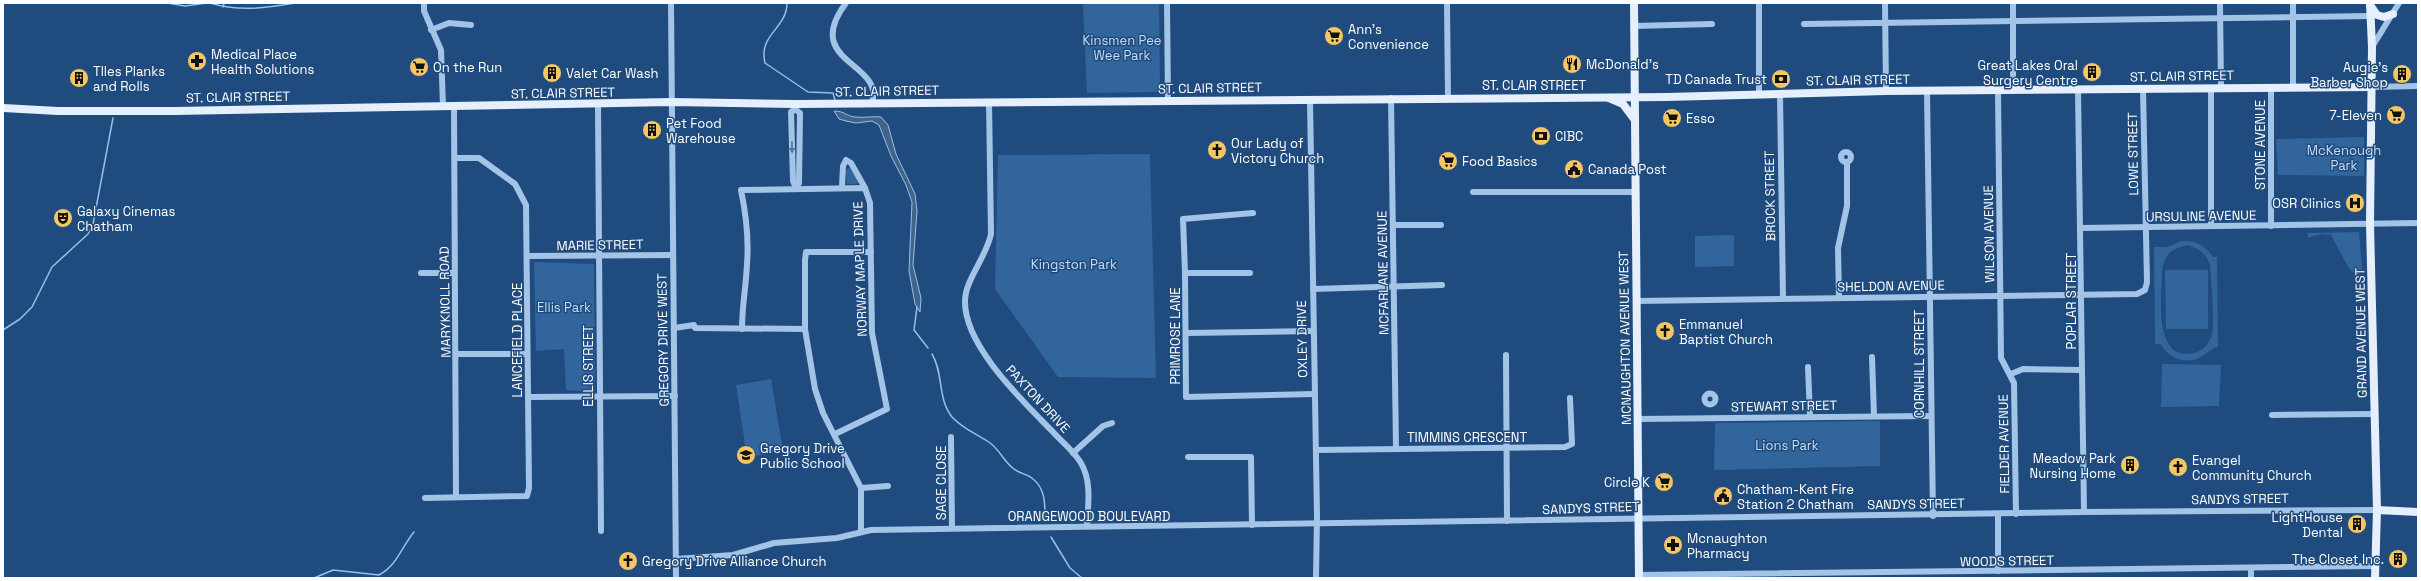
<svg xmlns="http://www.w3.org/2000/svg" width="2421" height="581" font-family="'Space Grotesk',sans-serif">
  <style>
    .green { fill: #32659c; fill-rule: evenodd }
    .water { fill: #436489; stroke: #96bfe9 }
    .lines { fill: none; stroke-linecap: round; stroke-linejoin: round }
    .stream { stroke: #96bfe9; stroke-width: 1.5 }
    .minor { stroke: #a3c4e7; stroke-width: 6 }
    .major { stroke: #e5effd; stroke-width: 8 }
    .oneway { fill: #4d75a3 }
    .labels { text-anchor: middle; dominant-baseline: central; stroke-width: 3; stroke-linejoin: round; paint-order: stroke }
    .poi-label { font-size: 13px; fill: #fff; stroke: #1f4b7e; text-anchor: start }
    .park-label { font-size: 13px; fill: #c6ddf6; stroke: #1f4b7e }
    .street-label { font-size: 13px; fill: #fff; stroke: #1f4b7e }
  </style>
  <rect width="100%" height="100%" fill="#1f4b7e"/>
  <!-- green -->
  <g class="green">
    <polygon points="1083,3 1159,3 1160,92 1087,93"/>
    <polygon points="2364,137 2364,176 2278,175 2276,139"/>
    <polygon points="1150,154 1156,378 1058,377 995,289 998,155"/>
    <polygon points="848,168 851,169 858,181 857,184 847,184 846,171"/>
    <polygon points="2359,232 2362,269 2360,275 2356,276 2348,267 2331,235 2321,234 2308,238 2307,233"/>
    <polygon points="1734,235 1734,266 1695,267 1695,236"/>
    <path d="M2181,241C2196,240 2205,245 2213,257H2217L2218,347C2210,348 2206,355 2199,358C2183,365 2169,357 2160,344H2155L2154,247H2168ZM2188,245C2200,249 2205,253 2210,264C2211,280 2215,320 2212,334C2210,343 2203,351 2194,353C2152,363 2162,295 2162,271C2164,255 2172,248 2188,245Z"/>
    <polygon points="534,262 594,264 595,392 566,390 564,349 536,351"/>
    <polygon points="2165,270 2208,270 2208,329 2166,329"/>
    <polygon points="2162,364 2221,365 2219,406 2161,407"/>
    <polygon points="771,379 783,451 747,457 736,385"/>
    <polygon points="1880,421 1880,466 1714,470 1715,423"/>
  </g>
  <!-- water -->
  <path class="water" d="M834,111C845,111 846,116 855,117C864,118 872,116 881,117L888,125L896,154L915,194L917,211L913,265L921,298L920,312L915,304L909,271L912,202L906,185L891,156L879,125L872,121L856,123L846,121L839,119Z"/>
  <g class="lines">
    <!-- stream -->
    <g class="stream">
      <polyline points="167,3 185,6 207,3"/>
      <path d="M210,3C239,12 266,8 295,3"/>
      <path d="M787,3C787,29 758,34 765,63L808,92L833,93L835,100"/>
      <polyline points="223,7 224,3"/>
      <polyline points="917,307 914,330 928,348"/>
      <polyline points="3,330 20,319 32,307 52,267 88,234 93,224 113,118"/>
      <path d="M932,354C944,374 937,398 952,417C963,429 977,434 990,443C1000,450 1004,462 1014,469C1020,474 1028,474 1033,479C1046,489 1045,506 1045,521"/>
      <polyline points="1051,537 1070,568 1082,578"/>
      <path d="M314,578L333,570L379,575C397,566 402,546 414,532"/>
    </g>
    <!-- minor -->
    <g class="minor">
      <polyline points="424,3 424,11 441,50 443,106"/>
      <polyline points="671,3 676,578"/>
      <path d="M846,3C801,63 885,62 872,103"/>
      <polyline points="1167,3 1168,100"/>
      <polyline points="1447,3 1448,98"/>
      <polyline points="1759,3 1759,94"/>
      <polyline points="1885,3 1886,91"/>
      <polyline points="2013,3 2013,91"/>
      <polyline points="2220,3 2221,88"/>
      <polyline points="2293,3 2293,87"/>
      <polyline points="1804,24 2371,16"/>
      <polyline points="1634,26 1712,24"/>
      <polyline points="431,30 449,23 471,25"/>
      <polyline points="2372,47 2399,3"/>
      <polyline points="2372,87 2418,86"/>
      <polyline points="2211,88 2211,226"/>
      <polyline points="2271,88 2271,226"/>
      <polyline points="2078,90 2084,512"/>
      <polyline points="1998,91 2001,358 2014,383 2016,514"/>
      <polyline points="1927,92 1933,516"/>
      <polyline points="1780,94 1783,298"/>
      <polyline points="1391,98 1396,448"/>
      <polyline points="1310,100 1317,516 1316,578"/>
      <path d="M989,102L991,234C986,258 965,280 965,301C964,346 1023,401 1053,432C1062,442 1074,451 1081,463C1092,482 1088,505 1087,526"/>
      <polyline points="795,104 795,109 791,112 793,181 796,188"/>
      <polyline points="598,105 601,531"/>
      <polyline points="454,106 456,497"/>
      <polyline points="795,109 800,113 799,183 796,188"/>
      <circle cx="1846" cy="157" r="5"/>
      <polyline points="842,187 843,166 846,160 851,163 865,188"/>
      <polyline points="1473,192 1636,192"/>
      <polyline points="1253,213 1183,219 1185,273 1186,397 1314,394"/>
      <polyline points="1393,225 1441,225"/>
      <polyline points="2081,228 2418,223"/>
      <polyline points="527,256 673,255"/>
      <polyline points="421,273 454,273"/>
      <polyline points="1185,273 1250,273"/>
      <polyline points="1313,289 1442,285"/>
      <polyline points="1839,298 1838,248 1847,206 1847,162"/>
      <polyline points="1636,301 2137,294 2145,290 2147,282 2143,89"/>
      <polyline points="674,328 694,325 695,328 805,329"/>
      <path d="M742,329C742,306 746,287 747,264C749,239 746,214 741,190L865,188L870,203L872,333L887,409L835,434"/>
      <polyline points="1186,333 1313,331"/>
      <polyline points="456,354 526,354"/>
      <polyline points="1506,355 1507,521"/>
      <polyline points="1872,357 1874,416"/>
      <polyline points="1808,367 1810,416"/>
      <polyline points="2011,374 2023,369 2082,370"/>
      <circle cx="1710" cy="399" r="5.5"/>
      <polyline points="528,397 675,396"/>
      <polyline points="2272,415 2374,414"/>
      <polyline points="1638,419 1930,416"/>
      <polyline points="951,437 952,528"/>
      <polyline points="1316,450 1565,447 1572,444 1570,398"/>
      <polyline points="1073,453 1103,426 1112,423"/>
      <polyline points="1188,457 1251,457 1252,525"/>
      <polyline points="861,488 888,486"/>
      <polyline points="425,498 527,496 529,488 526,205 515,184 479,158 456,158"/>
      <polyline points="1998,515 1998,571"/>
      <polyline points="861,532 861,488 823,413 815,389 805,329 805,260 806,252 871,252"/>
      <polyline points="676,559 733,555 774,543 837,538 871,530 2084,512 2377,510"/>
      <polyline points="2251,569 2251,578"/>
      <polyline points="1639,575 2375,566"/>
    </g>
    <!-- major -->
    <g class="major">
      <polyline points="1634,3 1639,578"/>
      <polyline points="2370,3 2372,47 2370,224 2377,510 2375,578"/>
      <polyline points="2370,5 2377,15 2384,17 2393,14"/>
      <polyline points="1609,98 1623,104 1635,120"/>
      <polyline points="3,108 58,111 175,111 672,102 795,104 1667,97 1886,91 2372,87"/>
      <polyline points="2377,510 2418,512"/>
    </g>
  </g>
  <!-- one-way arrows -->
  <defs><path id="oneway-solid" d="M-6-.8H1V-3.2L6.5 0L1 3.2V.8H-6Z"/></defs>
  <use class="oneway" href="#oneway-solid" transform="translate(792 147) rotate(89)"/>
  <!-- icons -->
  <defs>
    <symbol id="supermarket-disc" viewBox="-11 -11 22 22"><circle r="9.5" fill="#f5c763" stroke="#1f4b7e"/><path d="M-6-5.5h2.5l.6 2H6L4.5 2H-2.5L-4.4-4H-6ZM-1.5 3.2a1.3 1.3 0 1 0 .1 0ZM3 3.2a1.3 1.3 0 1 0 .1 0Z" fill="#111"/></symbol>
    <symbol id="pharmacy-disc" viewBox="-11 -11 22 22"><circle r="9.5" fill="#f5c763" stroke="#1f4b7e"/><path d="M-2-6h4v4h4v4h-4v4h-4v-4h-4v-4h4Z" fill="#111"/></symbol>
    <symbol id="restaurant-disc" viewBox="-11 -11 22 22"><circle r="9.5" fill="#f5c763" stroke="#1f4b7e"/><path d="M-5-6h1v4h1v-4h1v4h1v-4h1v5L-1.5 .5V6h-2V.5L-5-1ZM5-6V6H3V1.5H1.5Q1.5-4 5-6Z" fill="#111"/></symbol>
    <symbol id="building-disc" viewBox="-11 -11 22 22"><circle r="9.5" fill="#f5c763" stroke="#1f4b7e"/><path d="M-4-6H4V6H1V3H-1V6H-4ZM-2.5-4.3h1.7v1.8h-1.7ZM.8-4.3h1.7v1.8H.8ZM-2.5-1h1.7V.8h-1.7ZM.8-1h1.7V.8H.8Z" fill="#111"/></symbol>
    <symbol id="bank-disc" viewBox="-11 -11 22 22"><circle r="9.5" fill="#f5c763" stroke="#1f4b7e"/><path d="M-6-4H6V4H-6ZM0-2.3a2.3 2.3 0 1 0 0 4.6a2.3 2.3 0 1 0 0-4.6Z" fill="#111"/></symbol>
    <symbol id="church-disc" viewBox="-11 -11 22 22"><circle r="9.5" fill="#f5c763" stroke="#1f4b7e"/><path d="M-1.2-6h2.4v3.5h3.3v2.4h-3.3V6h-2.4V-.1h-3.3v-2.4h3.3Z" fill="#111"/></symbol>
    <symbol id="civic-disc" viewBox="-11 -11 22 22"><circle r="9.5" fill="#f5c763" stroke="#1f4b7e"/><path d="M-.6-6.5H3V-4.5H.6V-3L4-1V1h2V6H-6V1h2V-1L-.6-3ZM-1.2 2.5V6h2.4V2.5Z" fill="#111"/></symbol>
    <symbol id="hospital-disc" viewBox="-11 -11 22 22"><circle r="9.5" fill="#f5c763" stroke="#1f4b7e"/><path d="M-5-5h3v3.5h4V-5h3V5h-3V1.5h-4V5h-3Z" fill="#111"/></symbol>
    <symbol id="theatre-disc" viewBox="-11 -11 22 22"><circle r="9.5" fill="#f5c763" stroke="#1f4b7e"/><path d="M-5-5.5Q0-4 5-5.5V0Q5 5 0 6Q-5 5-5 0ZM-3.3-2.5H-1v1.5H-3.3ZM1-2.5H3.3v1.5H1ZM-2.8 1Q0 5.5 2.8 1Z" fill="#111"/></symbol>
    <symbol id="school-disc" viewBox="-11 -11 22 22"><circle r="9.5" fill="#f5c763" stroke="#1f4b7e"/><path d="M0-5L7-2L0 1L-7-2ZM-4 1L0 2.5L4 1V4Q0 6-4 4Z" fill="#111"/></symbol>
  </defs>
  <g fill-rule="evenodd">
    <use href="#supermarket-disc" x="1323" y="25" width="22" height="22"/>
    <use href="#pharmacy-disc" x="186" y="50" width="22" height="22"/>
    <use href="#restaurant-disc" x="1561" y="53" width="22" height="22"/>
    <use href="#supermarket-disc" x="408" y="56" width="22" height="22"/>
    <use href="#building-disc" x="2081" y="61" width="22" height="22"/>
    <use href="#building-disc" x="541" y="62" width="22" height="22"/>
    <use href="#building-disc" x="2391" y="63" width="22" height="22"/>
    <use href="#building-disc" x="68" y="67" width="22" height="22"/>
    <use href="#bank-disc" x="1770" y="68" width="22" height="22"/>
    <use href="#supermarket-disc" x="2385" y="104" width="22" height="22"/>
    <use href="#supermarket-disc" x="1661" y="107" width="22" height="22"/>
    <use href="#building-disc" x="641" y="119" width="22" height="22"/>
    <use href="#bank-disc" x="1530" y="125" width="22" height="22"/>
    <use href="#church-disc" x="1206" y="139" width="22" height="22"/>
    <use href="#supermarket-disc" x="1437" y="150" width="22" height="22"/>
    <use href="#civic-disc" x="1563" y="158" width="22" height="22"/>
    <use href="#hospital-disc" x="2344" y="192" width="22" height="22"/>
    <use href="#theatre-disc" x="52" y="207" width="22" height="22"/>
    <use href="#church-disc" x="1654" y="320" width="22" height="22"/>
    <use href="#school-disc" x="735" y="444" width="22" height="22"/>
    <use href="#building-disc" x="2119" y="454" width="22" height="22"/>
    <use href="#church-disc" x="2167" y="456" width="22" height="22"/>
    <use href="#supermarket-disc" x="1653" y="471" width="22" height="22"/>
    <use href="#civic-disc" x="1712" y="485" width="22" height="22"/>
    <use href="#building-disc" x="2346" y="513" width="22" height="22"/>
    <use href="#pharmacy-disc" x="1662" y="534" width="22" height="22"/>
    <use href="#building-disc" x="2387" y="548" width="22" height="22"/>
    <use href="#church-disc" x="617" y="550" width="22" height="22"/>
  </g>
  <g class="labels">
    <!-- poi labels -->
    <g class="poi-label">
      <text x="1348" y="29">Ann's<tspan x="1348" dy="15">Convenience</tspan></text>
      <text x="211" y="54">Medical Place<tspan x="211" dy="15">Health Solutions</tspan></text>
      <text x="1586" y="64">McDonald's</text>
      <text x="2078" y="65" text-anchor="end">Great Lakes Oral<tspan x="2078" dy="15">Surgery Centre</tspan></text>
      <text x="433" y="67">On the Run</text>
      <text x="2388" y="67" text-anchor="end">Augie's<tspan x="2388" dy="15">Barber Shop</tspan></text>
      <text x="93" y="71">TIles Planks<tspan x="93" dy="15">and Rolls</tspan></text>
      <text x="566" y="73">Valet Car Wash</text>
      <text x="1767" y="79" text-anchor="end">TD Canada Trust</text>
      <text x="2382" y="115" text-anchor="end">7-Eleven</text>
      <text x="1686" y="118">Esso</text>
      <text x="666" y="123">Pet Food<tspan x="666" dy="15">Warehouse</tspan></text>
      <text x="1555" y="136">CIBC</text>
      <text x="1231" y="143">Our Lady of<tspan x="1231" dy="15">Victory Church</tspan></text>
      <text x="1462" y="161">Food Basics</text>
      <text x="1588" y="169">Canada Post</text>
      <text x="2341" y="203" text-anchor="end">OSR Clinics</text>
      <text x="77" y="211">Galaxy Cinemas<tspan x="77" dy="15">Chatham</tspan></text>
      <text x="1679" y="324">Emmanuel<tspan x="1679" dy="15">Baptist Church</tspan></text>
      <text x="760" y="448">Gregory Drive<tspan x="760" dy="15">Public School</tspan></text>
      <text x="2116" y="458" text-anchor="end">Meadow Park<tspan x="2116" dy="15">Nursing Home</tspan></text>
      <text x="2192" y="460">Evangel<tspan x="2192" dy="15">Community Church</tspan></text>
      <text x="1650" y="482" text-anchor="end">Circle K</text>
      <text x="1737" y="489">Chatham-Kent Fire<tspan x="1737" dy="15">Station 2 Chatham</tspan></text>
      <text x="2343" y="517" text-anchor="end">LightHouse<tspan x="2343" dy="15">Dental</tspan></text>
      <text x="1687" y="538">Mcnaughton<tspan x="1687" dy="15">Pharmacy</tspan></text>
      <text x="2384" y="559" text-anchor="end">The Closet Inc.</text>
      <text x="642" y="561">Gregory Drive Alliance Church</text>
    </g>
    <!-- park labels -->
    <g class="park-label">
      <text x="1122" y="40">Kinsmen Pee<tspan x="1122" dy="15">Wee Park</tspan></text>
      <text x="2344" y="150">McKenough<tspan x="2344" dy="15">Park</tspan></text>
      <text x="1074" y="264">Kingston Park</text>
      <text x="564" y="307">Ellis Park</text>
      <text x="1787" y="445">Lions Park</text>
    </g>
    <!-- street labels -->
    <g class="street-label">
      <text transform="translate(2182 76) rotate(-1)">ST. CLAIR STREET</text>
      <text transform="translate(1858 80) rotate(-1)">ST. CLAIR STREET</text>
      <text x="1534" y="85">ST. CLAIR STREET</text>
      <text transform="translate(1210 88) rotate(-1)">ST. CLAIR STREET</text>
      <text transform="translate(887 91) rotate(-1)">ST. CLAIR STREET</text>
      <text transform="translate(563 93) rotate(-1)">ST. CLAIR STREET</text>
      <text transform="translate(238 97) rotate(-1)">ST. CLAIR STREET</text>
      <text transform="translate(2260 145) rotate(-90)">STONE AVENUE</text>
      <text transform="translate(2133 154) rotate(-91)">LOWE STREET</text>
      <text transform="translate(1770 196) rotate(-91)">BROCK STREET</text>
      <text transform="translate(2201 216) rotate(-1)">URSULINE AVENUE</text>
      <text transform="translate(1989 234) rotate(-91)">WILSON AVENUE</text>
      <text transform="translate(600 245) rotate(-1)">MARIE STREET</text>
      <text transform="translate(860 269) rotate(-92)">NORWAY MAPLE DRIVE</text>
      <text transform="translate(1383 273) rotate(-91)">MCFARLANE AVENUE</text>
      <text transform="translate(1891 286) rotate(-1)">SHELDON AVENUE</text>
      <text transform="translate(2071 301) rotate(-90)">POPLAR STREET</text>
      <text transform="translate(445 302) rotate(-91)">MARYKNOLL ROAD</text>
      <text transform="translate(2361 333) rotate(-91)">GRAND AVENUE WEST</text>
      <text transform="translate(1175 336) rotate(-90)">PRIMROSE LANE</text>
      <text transform="translate(1625 338) rotate(-91)">MCNAUGHTON AVENUE WEST</text>
      <text transform="translate(1302 339) rotate(-91)">OXLEY DRIVE</text>
      <text transform="translate(517 340) rotate(-90)">LANCEFIELD PLACE</text>
      <text transform="translate(663 340) rotate(-91)">GREGORY DRIVE WEST</text>
      <text transform="translate(1919 364) rotate(-90)">CORNHILL STREET</text>
      <text transform="translate(588 366) rotate(-90)">ELLIS STREET</text>
      <text transform="translate(1038 399) rotate(47)">PAXTON DRIVE</text>
      <text transform="translate(1784 406) rotate(-1)">STEWART STREET</text>
      <text x="1467" y="437">TIMMINS CRESCENT</text>
      <text transform="translate(2004 444) rotate(-91)">FIELDER AVENUE</text>
      <text transform="translate(941 483) rotate(-90)">SAGE CLOSE</text>
      <text transform="translate(2240 499) rotate(-1)">SANDYS STREET</text>
      <text transform="translate(1916 504) rotate(-1)">SANDYS STREET</text>
      <text transform="translate(1591 508) rotate(-2)">SANDYS STREET</text>
      <text x="1089" y="516">ORANGEWOOD BOULEVARD</text>
      <text transform="translate(2007 561) rotate(-1)">WOODS STREET</text>
    </g>
  </g>
  <!-- border -->
  <rect width="2421" height="581" fill="none" stroke="#ffffff" stroke-width="8"/>
</svg>
